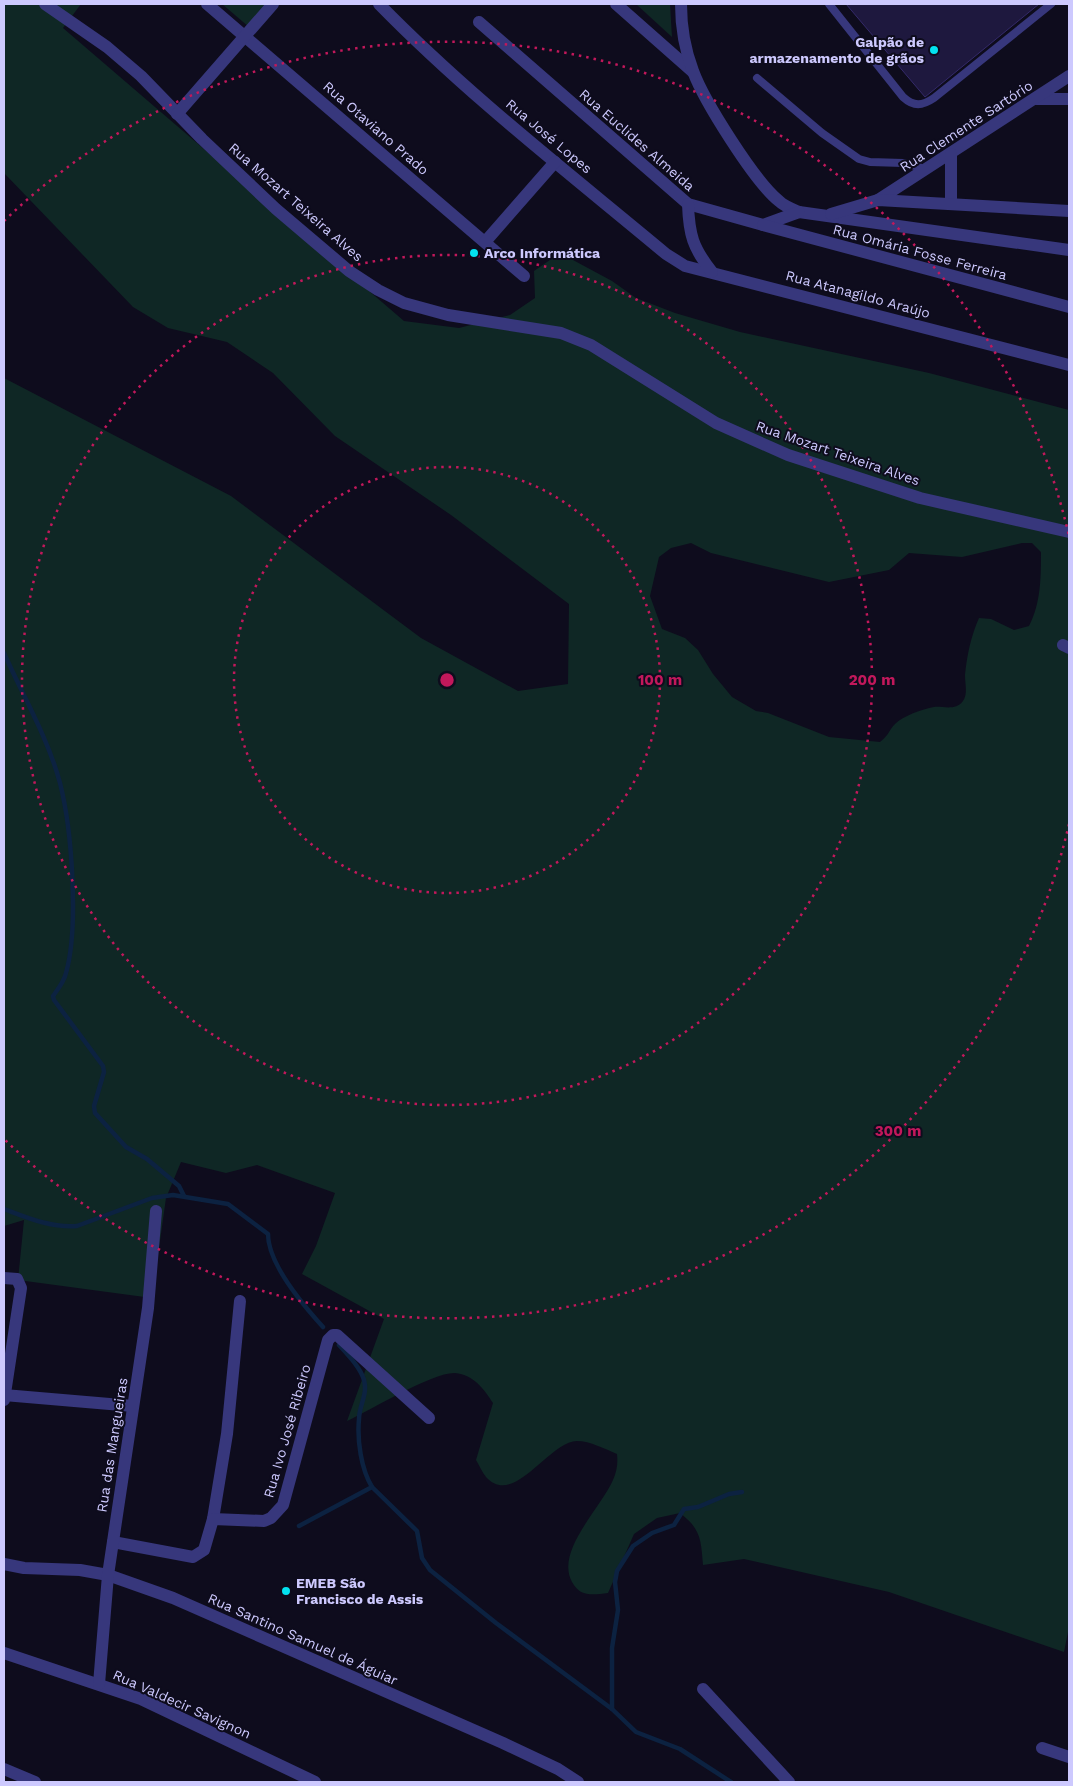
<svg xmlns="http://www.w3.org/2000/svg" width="1073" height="1786" font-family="'Work Sans',sans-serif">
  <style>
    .green { fill: #0f2725; fill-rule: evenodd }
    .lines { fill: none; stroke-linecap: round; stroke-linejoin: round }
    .stream { stroke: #0c2241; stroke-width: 4.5 }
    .building { fill: #1e183e; stroke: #342a6a }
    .lane { stroke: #37377c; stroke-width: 8 }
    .street { stroke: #37377c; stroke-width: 12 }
    .ring { fill: none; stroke: #c2185b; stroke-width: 2.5; stroke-dasharray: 2.5 5 }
    .poi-dot { fill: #03e2f0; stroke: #0e0c1d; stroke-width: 2 }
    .labels { text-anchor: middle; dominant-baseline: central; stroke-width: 4; stroke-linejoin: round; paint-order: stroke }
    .poi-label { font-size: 14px; font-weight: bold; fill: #cdc9fe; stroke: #0e0c1d; text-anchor: start }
    .street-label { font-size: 14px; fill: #cdc9fe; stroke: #0e0c1d }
    .centre { fill: #c2185b; stroke: #0e0c1d; stroke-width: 2.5 }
    .ring-label { font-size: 15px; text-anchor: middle; font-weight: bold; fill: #c2185b; stroke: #0e0c1d; stroke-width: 4; stroke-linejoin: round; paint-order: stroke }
  </style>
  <rect width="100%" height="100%" fill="#0e0c1d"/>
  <!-- green -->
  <g class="green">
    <path d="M4,4H81L63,28L404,321L459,328L510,315L535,298L534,271L560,253L612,281L636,298L675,313L740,332L929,373L1069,410V1627L1064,1652L889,1592L744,1559L703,1565C701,1540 701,1529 680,1513L657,1518L634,1534L608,1593C592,1595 580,1597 572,1582C555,1551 601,1508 613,1480C617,1471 618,1463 617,1454C605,1449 590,1441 577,1441C548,1442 514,1508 486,1477C482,1472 479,1465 476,1460L493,1403C484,1389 474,1375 455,1373C433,1372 371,1410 347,1421L384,1319L302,1274L316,1246L335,1193L257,1165L226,1173L181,1162L166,1198L152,1298L18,1280L24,1220L4,1226V378L231,496L421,638L518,691L568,684L569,604L451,515L335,436L273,373L227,342L168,328L133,307L4,173ZM691,543L711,553L829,582L889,570L909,553L962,557L1022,543H1032L1041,552C1041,577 1041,603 1029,626L1014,630L991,619L979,618C971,636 967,655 965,675C965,684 968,694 963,701C956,711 943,706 934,707C922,709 903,716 895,724C888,731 890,734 880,742L829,737L768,713L756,711L732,697L713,674L698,650L685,638L662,629L650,596L659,557L671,548Z"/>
    <polygon points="222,4 269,4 249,27"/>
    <polygon points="636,4 670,4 672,37"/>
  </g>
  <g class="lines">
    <!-- stream -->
    <g class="stream">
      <path d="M4,653C23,696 48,738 60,783C72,830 79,927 66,973C64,982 58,989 53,996L54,1000L103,1066L104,1072L94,1106L95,1113L126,1147L147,1159L179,1186L184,1196"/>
      <path d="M4,1209C28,1218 51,1228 77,1226L152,1198L173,1195L228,1204L268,1234C268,1264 303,1305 323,1327"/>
      <path d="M339,1345C348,1355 360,1367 364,1380C368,1395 359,1405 359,1419C357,1440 361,1469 372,1487L417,1531L422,1558L430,1570L496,1623L612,1709L636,1732L680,1749L731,1782"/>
      <polyline points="299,1526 372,1487"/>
      <polyline points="612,1709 612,1648 618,1610 615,1582 617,1571 633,1546 652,1533 674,1525 684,1509 698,1507 729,1494 742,1492"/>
    </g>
  </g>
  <!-- building -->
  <polygon class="building" points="846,4 1039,4 925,97"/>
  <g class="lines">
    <!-- lane -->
    <g class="lane">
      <path d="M829,4L903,97C914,107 922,106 934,98L1051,4"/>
      <polyline points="757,78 822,133 859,159 870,162 903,163 926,169"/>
    </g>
    <!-- street -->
    <g class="street">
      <polyline points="45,4 107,47 141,76 202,139 276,209 349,271 378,290 404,303 448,315 561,333 591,345 716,423 788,455 920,498 1069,532"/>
      <polyline points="207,4 524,276"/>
      <path d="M379,4C468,95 569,173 666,254L685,266L1069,365"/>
      <polyline points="616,4 693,72"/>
      <path d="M681,4C681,26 685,50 693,71C704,101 755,182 779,201C784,206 792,209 799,212L1069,250"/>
      <polyline points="479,22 688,204 763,225 799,212"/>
      <polyline points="1036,99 1069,99"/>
      <polyline points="177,114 273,4"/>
      <polyline points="878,200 1069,76"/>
      <path d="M688,204C689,235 693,248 712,272"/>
      <polyline points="951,204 951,154"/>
      <polyline points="831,214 878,200 1069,211"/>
      <polyline points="763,225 1069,307"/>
      <polyline points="485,242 555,162"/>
      <polyline points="1063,645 1069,648"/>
      <polyline points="4,1278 17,1279 21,1288 4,1400"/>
      <polyline points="4,1395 133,1406"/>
      <polyline points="213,1519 227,1434 240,1301"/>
      <polyline points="113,1542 193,1557 204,1550 213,1519 264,1521 271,1518 283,1505 328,1340 333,1335 337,1335 429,1418"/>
      <polyline points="4,1564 24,1568 80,1570 108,1575 173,1598 503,1743 558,1769 578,1782"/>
      <polyline points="4,1653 141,1699 315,1782"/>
      <polyline points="99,1684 108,1575 148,1308 156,1211"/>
      <polyline points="703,1689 789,1782"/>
      <polyline points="1042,1748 1069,1757"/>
      <polyline points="4,1769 35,1782"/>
    </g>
  </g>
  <!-- distance rings -->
  <g class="ring">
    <circle cx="447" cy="680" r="213"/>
    <circle cx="447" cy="680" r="425"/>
    <path d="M1069 824A638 638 0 0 1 4 1139M4 221A638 638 0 0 1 1069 536"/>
  </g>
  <!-- markers -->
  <g class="poi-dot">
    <circle cx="934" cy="50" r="5"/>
    <circle cx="474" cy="253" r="5"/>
    <circle cx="286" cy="1591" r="5"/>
  </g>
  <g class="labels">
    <!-- poi labels -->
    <g class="poi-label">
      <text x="924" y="42" text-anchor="end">Galpão de<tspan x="924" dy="16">armazenamento de grãos</tspan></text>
      <text x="484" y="253">Arco Informática</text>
      <text x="296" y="1583">EMEB São<tspan x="296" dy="16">Francisco de Assis</tspan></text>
    </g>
    <!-- street labels -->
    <g class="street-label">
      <text transform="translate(966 126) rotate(-33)">Rua Clemente Sartório</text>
      <text transform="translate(376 128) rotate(41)">Rua Otaviano Prado</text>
      <text transform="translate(549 136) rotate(40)">Rua José Lopes</text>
      <text transform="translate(637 140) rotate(41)">Rua Euclides Almeida</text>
      <text transform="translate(296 202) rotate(41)">Rua Mozart Teixeira Alves</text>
      <text transform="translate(920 252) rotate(15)">Rua Omária Fosse Ferreira</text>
      <text transform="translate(858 294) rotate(15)">Rua Atanagildo Araújo</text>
      <text transform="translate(838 453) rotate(19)">Rua Mozart Teixeira Alves</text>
      <text transform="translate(287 1431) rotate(-74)">Rua Ivo José Ribeiro</text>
      <text transform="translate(112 1445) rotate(-81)">Rua das Mangueiras</text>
      <text transform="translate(303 1639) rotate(24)">Rua Santino Samuel de Águiar</text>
      <text transform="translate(182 1704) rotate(24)">Rua Valdecir Savignon</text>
    </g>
  </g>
  <circle cx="447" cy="680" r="8" class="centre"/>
  <g class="ring-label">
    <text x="660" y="685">100 m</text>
    <text x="872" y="685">200 m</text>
    <text x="898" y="1136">300 m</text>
  </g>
  <!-- border -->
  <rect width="1073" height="1786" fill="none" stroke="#cdc9fe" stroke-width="10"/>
</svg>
